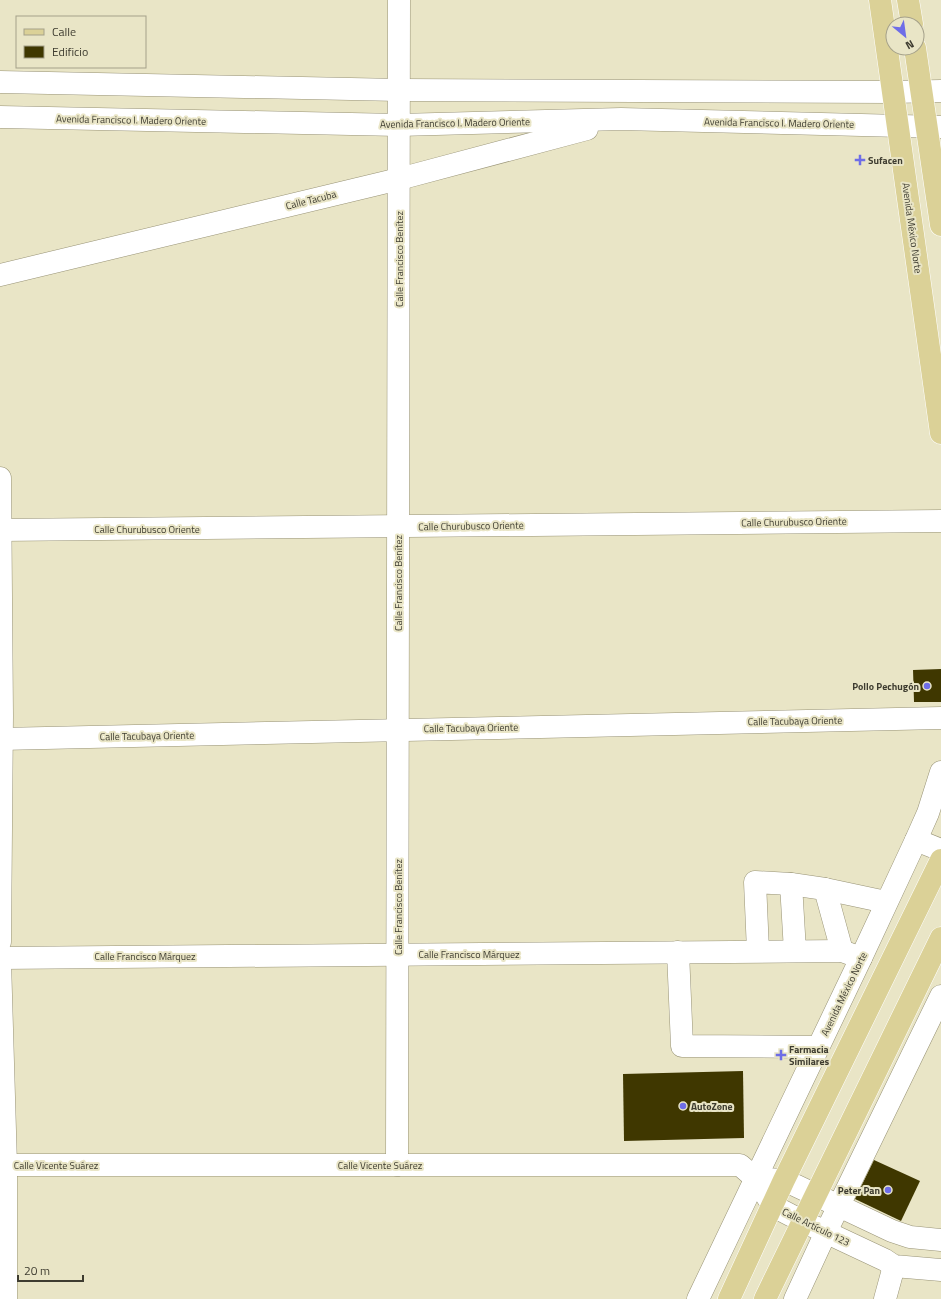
<svg xmlns="http://www.w3.org/2000/svg" width="941" height="1299" font-family="'Titillium Web',sans-serif">
  <style>
    .building { fill: #3f3700 }
    .lines { fill: none; stroke-linecap: round; stroke-linejoin: round }
    .minor-casing { stroke: #989376; stroke-width: 23 }
    .major-casing { stroke: #fff; stroke-width: 23 }
    .minor { stroke: #fff; stroke-width: 22 }
    .major { stroke: #dbd197; stroke-width: 22 }
    .poi-dot { fill: #6e6de7; stroke: #e9e5c6; stroke-width: 1.5 }
    .labels { text-anchor: middle; dominant-baseline: central; stroke-width: 4; stroke-linejoin: round; paint-order: stroke }
    .street-label { font-size: 10px; fill: #3e3c30; stroke: #e9e5c6 }
    .poi-label { font-size: 10px; font-weight: bold; fill: #3e3c30; stroke: #e9e5c6; text-anchor: start }
  </style>
  <rect width="100%" height="100%" fill="#e9e5c6"/>
  <!-- building -->
  <g class="building">
    <polygon points="941,669 941,702 914,702 913,670"/>
    <polygon points="743,1071 744,1138 624,1141 623,1074"/>
    <polygon points="874,1160 920,1181 901,1221 855,1199"/>
  </g>
  <g class="lines">
    <defs>
      <g id="minor">
        <polyline points="0,82 399,90 892,92 941,91"/>
        <polyline points="0,117 399,125 621,119 941,127"/>
        <polyline points="0,275 399,179 587,129"/>
        <polyline points="0,478 2,715 0,942"/>
        <polyline points="0,530 941,521"/>
        <polyline points="1,739 941,718"/>
        <polyline points="916,840 941,850"/>
        <polyline points="791,884 795,951"/>
        <polyline points="825,889 842,951"/>
        <polyline points="758,951 755,882 791,884 825,889 886,902"/>
        <polyline points="678,952 682,1046 818,1047"/>
        <polyline points="0,958 842,951 861,958"/>
        <polyline points="0,961 6,1165 6,1299"/>
        <polyline points="0,1165 740,1165 755,1178 773,1206 802,1221 885,1260 894,1266 941,1270"/>
        <polyline points="397,1165 399,0"/>
        <polyline points="764,1179 784,1180 892,1231 910,1237 941,1240"/>
        <polyline points="698,1299 861,958 916,840 928,813 941,772"/>
        <polyline points="795,1299 826,1232 941,996"/>
        <polyline points="885,1299 894,1266"/>
      </g>
      <g id="major">
        <polyline points="880,0 941,433"/>
        <polyline points="908,0 912,24"/>
        <polyline points="915,48 941,225"/>
        <polyline points="729,1299 784,1180 941,860"/>
        <polyline points="765,1299 941,938"/>
      </g>
    </defs>
    <!-- minor casing -->
    <use href="#minor" class="minor-casing"/>
    <!-- major casing -->
    <use href="#major" class="major-casing"/>
    <!-- minor -->
    <use href="#minor" class="minor"/>
    <!-- major -->
    <use href="#major" class="major"/>
  </g>
  <!-- markers -->
  <g class="poi-dot">
    <path d="M858 154h4v4h4v4h-4v4h-4v-4h-4v-4h4z"/>
    <circle cx="927" cy="686" r="4"/>
    <path d="M779 1049h4v4h4v4h-4v4h-4v-4h-4v-4h4z"/>
    <circle cx="683" cy="1106" r="4"/>
    <circle cx="888" cy="1190" r="4"/>
  </g>
  <g class="labels">
    <!-- street labels -->
    <g class="street-label">
      <text transform="translate(131 120) rotate(1)">Avenida Francisco I. Madero Oriente</text>
      <text transform="translate(455 123) rotate(-1)">Avenida Francisco I. Madero Oriente</text>
      <text transform="translate(779 123) rotate(1)">Avenida Francisco I. Madero Oriente</text>
      <text transform="translate(311 200) rotate(-14)">Calle Tacuba</text>
      <text transform="translate(912 228) rotate(82)">Avenida México Norte</text>
      <text transform="translate(399 259) rotate(-90)">Calle Francisco Benítez</text>
      <text transform="translate(794 522) rotate(-1)">Calle Churubusco Oriente</text>
      <text transform="translate(471 526) rotate(-1)">Calle Churubusco Oriente</text>
      <text x="147" y="529">Calle Churubusco Oriente</text>
      <text transform="translate(398 583) rotate(-90)">Calle Francisco Benítez</text>
      <text transform="translate(795 721) rotate(-1)">Calle Tacubaya Oriente</text>
      <text transform="translate(471 728) rotate(-1)">Calle Tacubaya Oriente</text>
      <text transform="translate(147 736) rotate(-1)">Calle Tacubaya Oriente</text>
      <text transform="translate(398 907) rotate(-90)">Calle Francisco Benítez</text>
      <text x="469" y="954">Calle Francisco Márquez</text>
      <text x="145" y="956">Calle Francisco Márquez</text>
      <text transform="translate(844 994) rotate(-64)">Avenida México Norte</text>
      <text x="56" y="1165">Calle Vicente Suárez</text>
      <text x="380" y="1165">Calle Vicente Suárez</text>
      <text transform="translate(816 1227) rotate(26)">Calle Artículo 123</text>
    </g>
    <!-- poi labels -->
    <g class="poi-label">
      <text x="868" y="160">Sufacen</text>
      <text x="919" y="686" text-anchor="end">Pollo Pechugón</text>
      <text x="789" y="1049">Farmacia<tspan x="789" dy="12">Similares</tspan></text>
      <text x="691" y="1106">AutoZone</text>
      <text x="880" y="1190" text-anchor="end">Peter Pan</text>
    </g>
  </g>
  <!-- legend -->
  <rect x="16" y="16" width="130" height="52" fill="#e9e5c6" stroke="#a5a18a"/>
  <rect x="24" y="29" width="20" height="6" fill="#dbd197" stroke="#a5a18a"/>
  <text x="52" y="36" font-size="12" fill="#3e3c30">Calle</text>
  <rect x="24" y="46" width="20" height="12" fill="#3f3700" stroke="#a5a18a"/>
  <text x="52" y="56" font-size="12" fill="#3e3c30">Edificio</text>
  <!-- north arrow -->
  <g transform="translate(905 36) rotate(151)"><circle r="19" fill="#e9e5c6" stroke="#a5a18a"/>
  <path d="M0-3L7 15L0 10L-7 15Z" fill="#6e6de7"/>
  <text y="-6" font-size="11" font-weight="bold" text-anchor="middle" fill="#3e3c30">N</text>
  </g>
  <!-- scale -->
  <path d="M18 1275v6h65v-6" fill="none" stroke="#3e3c30" stroke-width="2"/>
  <text x="24" y="1275" font-size="12" fill="#3e3c30" stroke="#e9e5c6" stroke-width="3" paint-order="stroke">20 m</text>
</svg>
